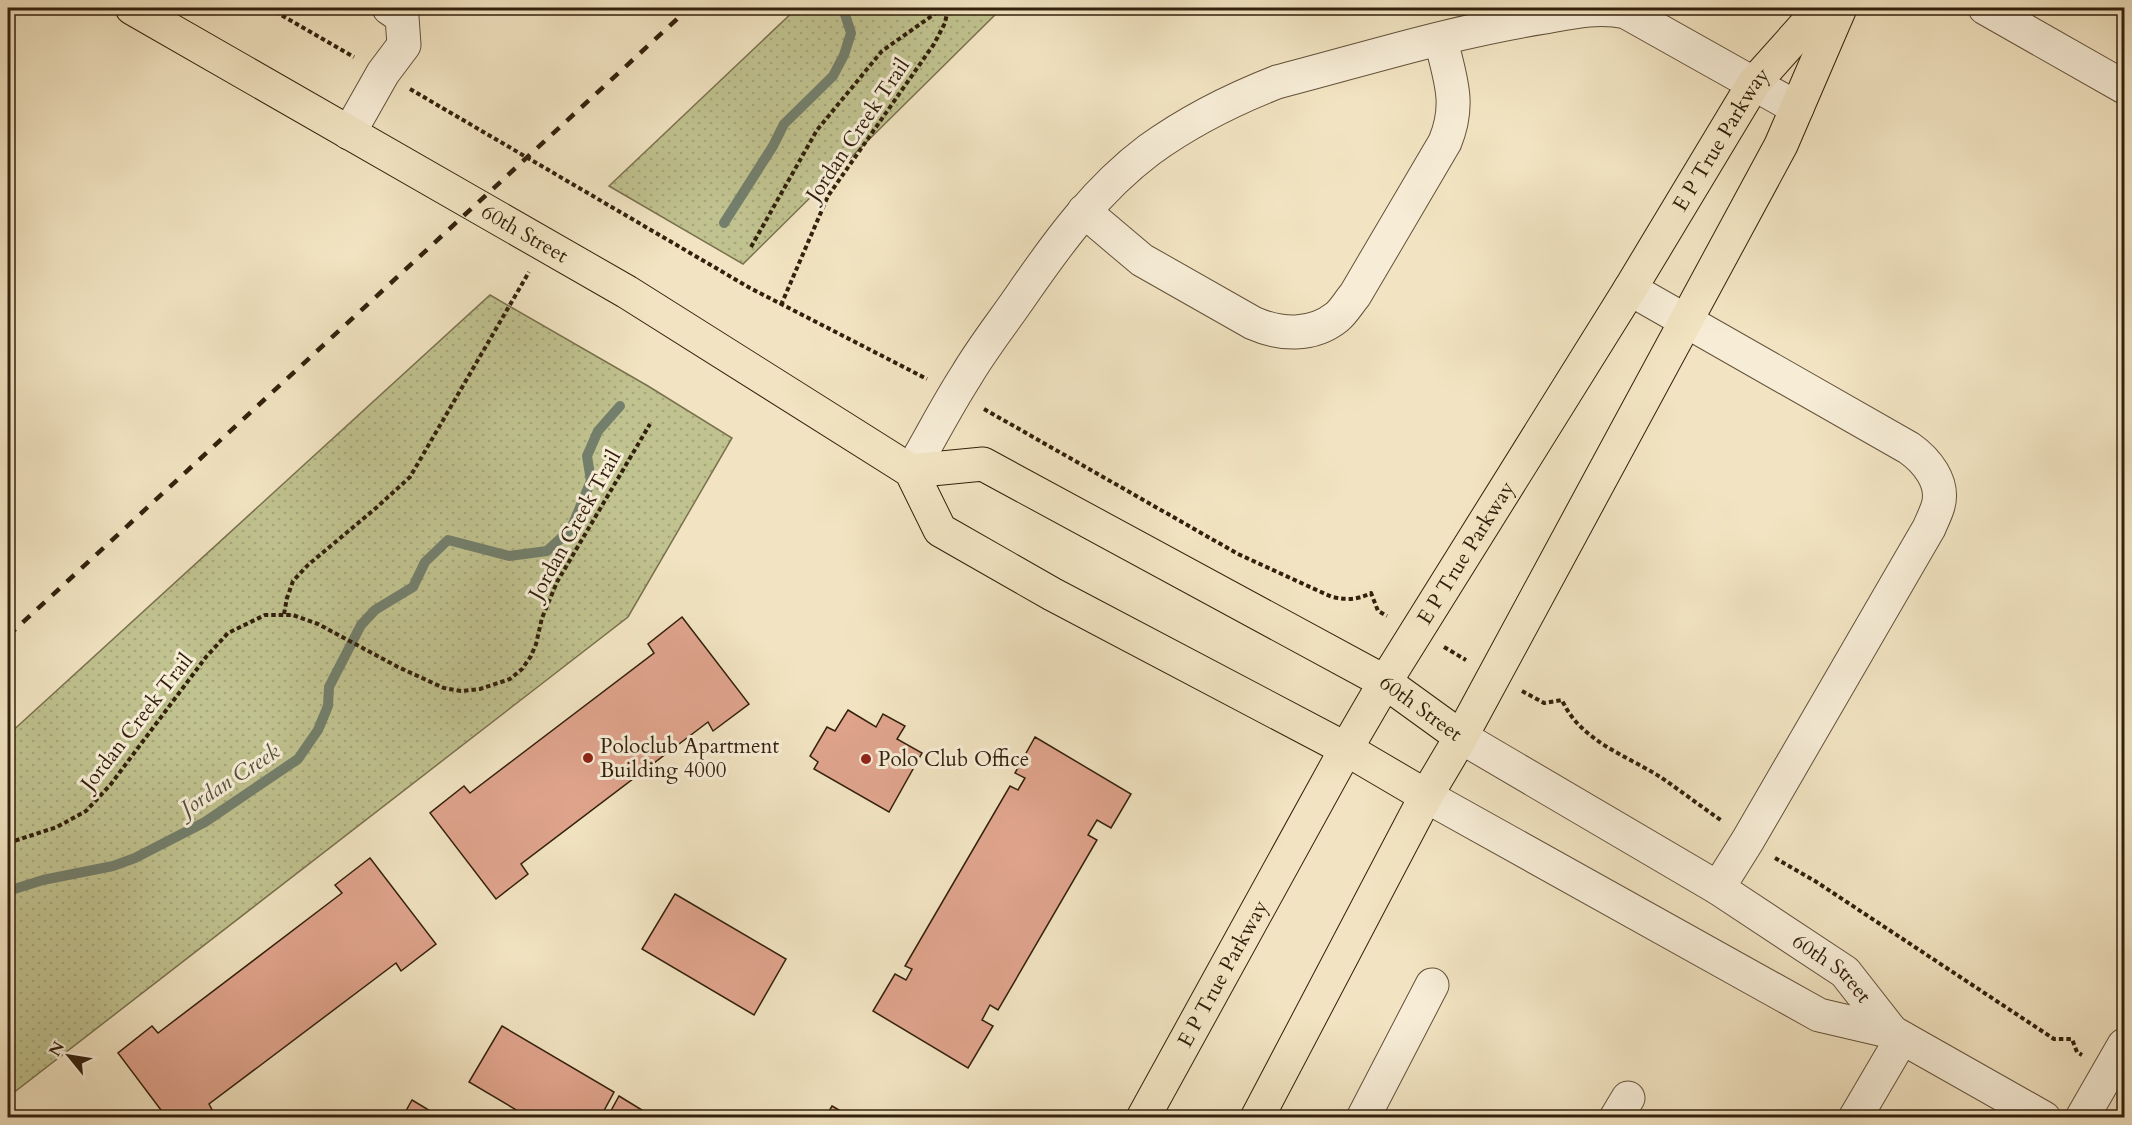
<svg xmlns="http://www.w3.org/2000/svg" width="2132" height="1125" font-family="Cardo,serif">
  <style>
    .park { fill: url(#park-dots); stroke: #7a714e; stroke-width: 1.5 }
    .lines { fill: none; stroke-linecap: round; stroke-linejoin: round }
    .stream { stroke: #737f6c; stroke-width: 10 }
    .building { fill: #e0a48d; stroke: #33200c; stroke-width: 1.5 }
    .minor-casing { stroke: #63513a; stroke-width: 35 }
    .major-casing { stroke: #33200c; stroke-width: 35 }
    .path { stroke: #33200c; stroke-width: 4; stroke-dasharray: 4.5 3; stroke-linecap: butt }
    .minor { stroke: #f7edd7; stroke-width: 33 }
    .major { stroke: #f2e4c2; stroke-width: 33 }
    .rail { stroke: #33200c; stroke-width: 4.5; stroke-dasharray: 10 10; stroke-linecap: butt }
    .poi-dot { fill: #8f2418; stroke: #f7edd7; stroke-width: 2 }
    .labels { text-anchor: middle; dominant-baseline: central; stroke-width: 6; stroke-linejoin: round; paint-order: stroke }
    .street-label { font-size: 21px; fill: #33200c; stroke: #f7edd7 }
    .poi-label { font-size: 21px; fill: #33200c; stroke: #f7edd7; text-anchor: start }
    .water-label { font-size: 22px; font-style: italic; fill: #53503c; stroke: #f7edd7 }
  </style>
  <defs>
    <pattern id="park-dots" width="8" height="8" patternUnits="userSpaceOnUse" patternTransform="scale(1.5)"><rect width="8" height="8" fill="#c0c28f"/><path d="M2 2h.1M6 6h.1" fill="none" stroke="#a5a67a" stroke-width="1.8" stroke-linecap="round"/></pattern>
  </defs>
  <rect width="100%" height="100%" fill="#f2e4c2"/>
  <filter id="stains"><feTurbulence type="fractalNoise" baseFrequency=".00333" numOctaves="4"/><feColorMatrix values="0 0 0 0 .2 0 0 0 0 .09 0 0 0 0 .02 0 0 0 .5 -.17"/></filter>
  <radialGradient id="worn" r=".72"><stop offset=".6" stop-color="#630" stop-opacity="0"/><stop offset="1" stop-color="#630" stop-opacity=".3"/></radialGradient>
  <!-- park -->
  <g class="park">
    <polygon points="797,8 1002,8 743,264 609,186"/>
    <polygon points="490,295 648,386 732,438 628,617 8,1097 8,735"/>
  </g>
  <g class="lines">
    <!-- stream -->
    <g class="stream">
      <polyline points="724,223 773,146 784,124 833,76 844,55 851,33 843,8"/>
      <polyline points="8,891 43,880 113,866 135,858 205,822 298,759 318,730 328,706 329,687 361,625 375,610 413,587 425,562 448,540 509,556 547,551 571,529 591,481 587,456 598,431 620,406"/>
    </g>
  </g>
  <!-- building -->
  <g class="building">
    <polygon points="682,617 749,704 713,731 708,722 521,864 528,874 496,899 430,813 464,786 470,793 654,653 648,644"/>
    <polygon points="848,710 876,727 883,714 905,726 897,739 922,753 889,812 814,769 818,762 810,756 827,727 835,731"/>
    <polygon points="1035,737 1131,794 1111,828 1097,820 1088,835 1097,840 998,1010 990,1005 982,1020 993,1026 968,1068 873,1011 895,974 906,980 912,969 905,966 1010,786 1018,790 1025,778 1015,773"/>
    <polygon points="370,858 436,944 401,971 396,963 209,1104 215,1115 212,1118 167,1118 118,1053 152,1026 158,1033 342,893 335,885"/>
    <polygon points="675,894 786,959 754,1015 642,949"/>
    <polygon points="502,1026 614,1092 600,1118 530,1118 469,1082"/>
    <polygon points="619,1096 655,1118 607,1118"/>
    <polygon points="412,1100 442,1118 402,1118"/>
    <polygon points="832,1106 853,1118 825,1118"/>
  </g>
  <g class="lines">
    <defs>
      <g id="minor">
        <polyline points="1985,8 2124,87"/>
        <polyline points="349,133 383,73 404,45 402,17 389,8"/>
        <path d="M1084,211L1142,260L1253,323C1280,335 1312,337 1337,317C1344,311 1349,302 1355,295L1445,142C1461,103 1450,79 1441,40"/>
        <path d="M1630,289L1909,448C1926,460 1945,482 1938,506C1936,513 1932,521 1929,528L1748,840L1718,888"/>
        <path d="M911,471C930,439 946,407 966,376C983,347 1004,321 1023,293C1059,241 1097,189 1149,150C1189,121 1231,100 1277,82C1366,59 1454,31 1545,17C1572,12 1599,6 1626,12L1797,108"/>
        <path id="s1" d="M1461,737L1718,888L1845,972L1892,1032"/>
        <polyline points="1426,796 1819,1015 1892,1032 2044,1118"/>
        <polyline points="1363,1118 1432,985"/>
        <polyline points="1616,1118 1628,1098"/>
        <polyline points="1855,1118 1902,1038"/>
        <polyline points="2082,1118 2124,1045"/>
      </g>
      <g id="major">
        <path id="s2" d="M132,8L627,292L911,471L940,530L1052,594L1346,749L1426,796"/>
        <path id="s3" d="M911,471L983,464L1385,682L1461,737"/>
        <path id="s4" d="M1143,1118L1346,749L1385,682L1630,289L1754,83L1821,8"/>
        <polyline points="1257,1118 1426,796 1461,737 1781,145 1840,8"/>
      </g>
    </defs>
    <!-- minor casing -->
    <use href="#minor" class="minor-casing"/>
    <!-- major casing -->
    <use href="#major" class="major-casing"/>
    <!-- path -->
    <g class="path">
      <polyline points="269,8 354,57"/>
      <polyline points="410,89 750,288 927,379"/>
      <polyline points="751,247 817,130 882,51 943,8"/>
      <polyline points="781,305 828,196 934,44 945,23 948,8"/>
      <path d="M984,409L1238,554L1332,597C1347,600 1357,600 1371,593L1378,611L1387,616"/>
      <polyline points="284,614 287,598 293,581 308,565 376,508 410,477 529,272"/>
      <polyline points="1444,647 1466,660"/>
      <path d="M1522,691L1544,703L1562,700C1580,741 1626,755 1662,778C1682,792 1702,807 1722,821"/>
      <polyline points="8,843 57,827 86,811 111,784 206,657 228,633 265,615 293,615 318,624 398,667 444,688 461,691 480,689 510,679 522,669 531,656 536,644 542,618 557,582 650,424"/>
      <polyline points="1775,858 1815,881 2054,1039 2072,1039 2077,1052 2082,1055"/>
    </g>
    <!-- minor -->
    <use href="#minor" class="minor"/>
    <!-- major -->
    <use href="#major" class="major"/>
    <!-- rail -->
    <polyline class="rail" points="8,636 689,8"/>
  </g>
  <!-- markers -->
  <g class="poi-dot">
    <circle cx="588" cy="758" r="6"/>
    <circle cx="866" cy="759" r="6"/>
  </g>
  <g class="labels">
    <!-- street labels -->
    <g class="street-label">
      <text transform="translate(858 130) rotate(-56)">Jordan Creek Trail</text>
      <text stroke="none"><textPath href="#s4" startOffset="1137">E P True Parkway</textPath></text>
      <text stroke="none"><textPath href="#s2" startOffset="453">60th Street</textPath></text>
      <text transform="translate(575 525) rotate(-61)">Jordan Creek Trail</text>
      <text stroke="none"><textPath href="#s4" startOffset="651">E P True Parkway</textPath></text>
      <text stroke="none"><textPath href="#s3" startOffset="574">60th Street</textPath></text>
      <text transform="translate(137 722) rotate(-52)">Jordan Creek Trail</text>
      <text stroke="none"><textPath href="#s1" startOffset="438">60th Street</textPath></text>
      <text stroke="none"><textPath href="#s4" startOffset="165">E P True Parkway</textPath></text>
    </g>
    <!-- poi labels -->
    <g class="poi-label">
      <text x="600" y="746">Poloclub Apartment<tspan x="600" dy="24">Building 4000</tspan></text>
      <text x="878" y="759">Polo Club Office</text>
    </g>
    <!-- water labels -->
    <g class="water-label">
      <text transform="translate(230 780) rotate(-33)">Jordan Creek</text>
    </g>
  </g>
  <!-- margin -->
  <rect width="2132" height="1125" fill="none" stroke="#f2e4c2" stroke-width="30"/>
  <rect x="9" y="9" width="2114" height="1107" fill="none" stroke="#33200c" stroke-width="3"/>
  <rect x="15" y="15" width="2102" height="1095" fill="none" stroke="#33200c" stroke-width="1.5"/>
  <!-- north arrow -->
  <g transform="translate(69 1056) rotate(300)" stroke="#f7edd7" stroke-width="4.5" paint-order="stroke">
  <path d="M0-4.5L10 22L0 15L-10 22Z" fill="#33200c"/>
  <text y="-9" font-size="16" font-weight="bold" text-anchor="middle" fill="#33200c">N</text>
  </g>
  <rect width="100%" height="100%" filter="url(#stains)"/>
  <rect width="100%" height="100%" fill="url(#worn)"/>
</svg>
